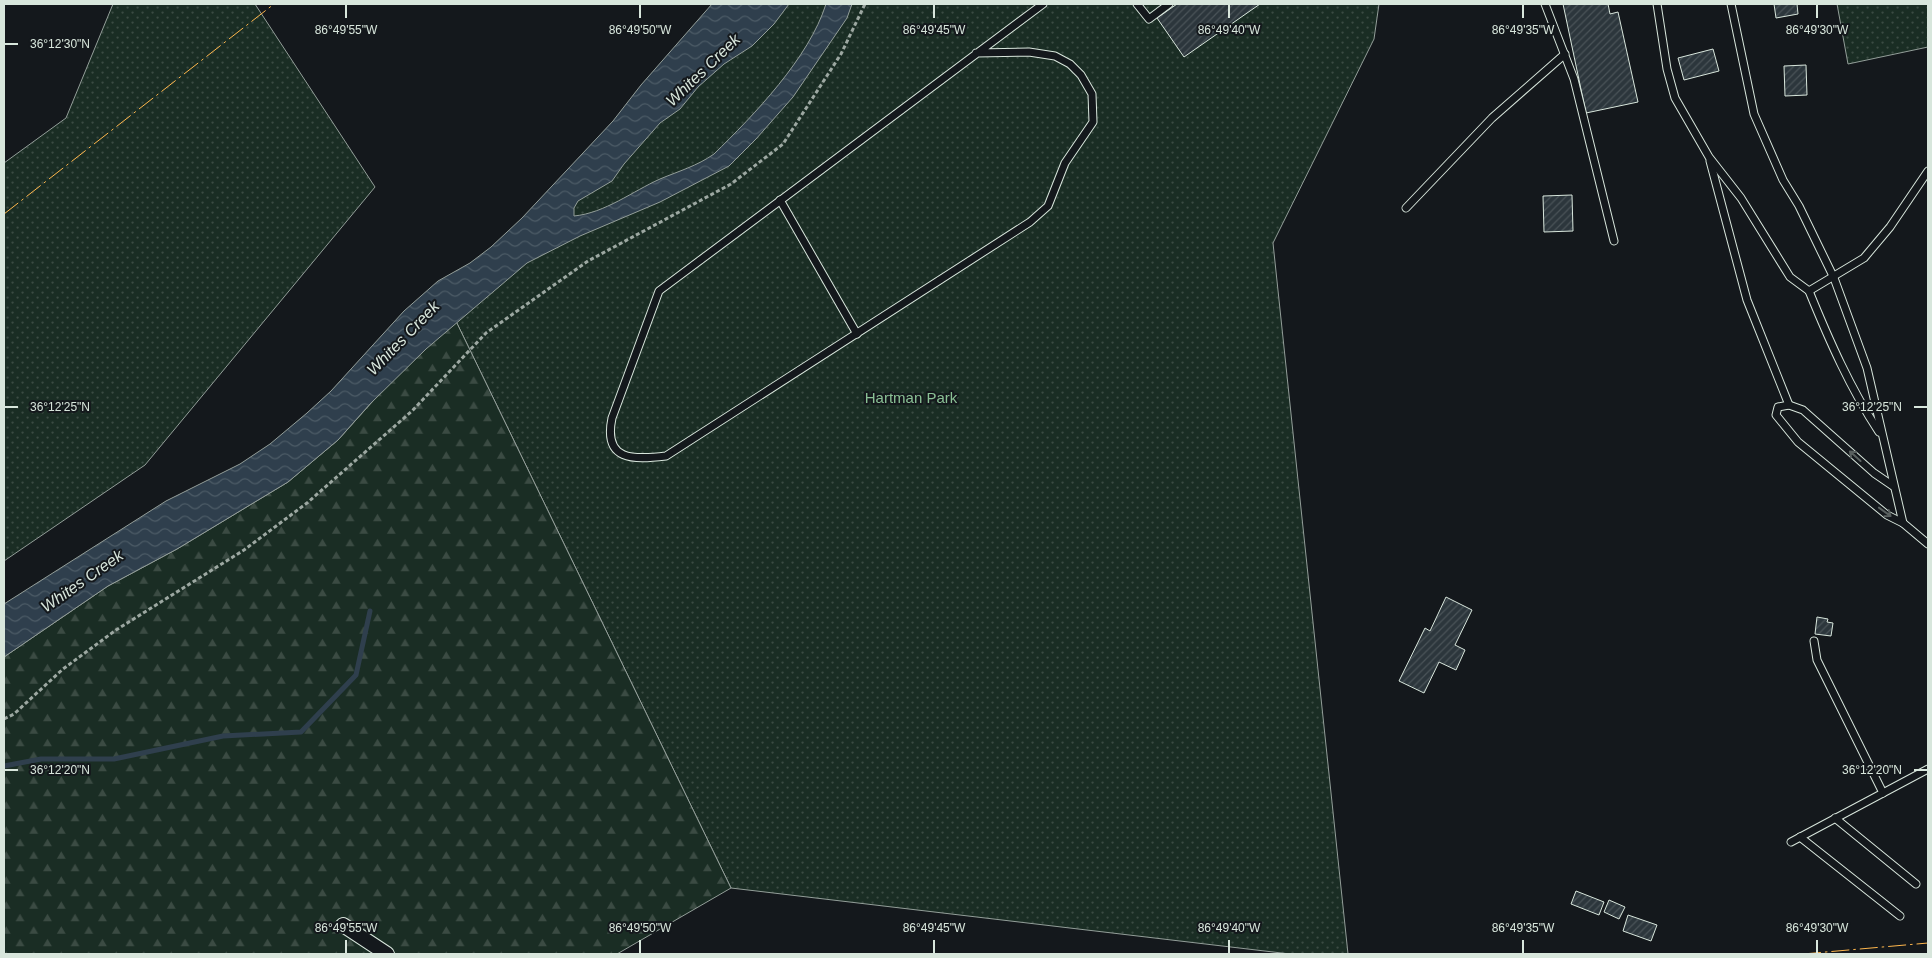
<svg xmlns="http://www.w3.org/2000/svg" width="1932" height="958" font-family="Helvetica,sans-serif">
  <style>
    .grass { fill: url(#grass-dots); stroke: #939e99 }
    .forest { fill: url(#forest-firs); stroke: #939e99 }
    .water { fill: url(#water-waves); stroke: #939e99 }
    .lines { fill: none; stroke-linecap: round; stroke-linejoin: round }
    .stream { stroke: #2f3f4d; stroke-width: 5 }
    .building { fill: url(#building-hatch); stroke: #d8e6dc }
    .lane-casing { stroke: #d8e6dc; stroke-width: 9 }
    .street-casing { stroke: #d8e6dc; stroke-width: 16 }
    .path { stroke: #9da8a2; stroke-width: 3; stroke-dasharray: 4 2.5; stroke-linecap: butt }
    .lane { stroke: #14181c; stroke-width: 7 }
    .street { stroke: #14181c; stroke-width: 14 }
    .power { stroke: #ffb74d; stroke-width: 1; stroke-dasharray: 18 4 2.5 4; stroke-linecap: butt }
    .oneway { stroke: #59605f }
    .ticks { fill: none; stroke: #d8e6dc; stroke-width: 2 }
    .labels { text-anchor: middle; dominant-baseline: central; stroke-width: 4; stroke-linejoin: round; paint-order: stroke }
    .park-label { font-size: 15px; fill: #8ac095; stroke: #14181c }
    .water-label { font-size: 16px; font-style: italic; fill: #d8e6dc; stroke: #14181c }
    .ticks-label { font-size: 12px; text-anchor: middle; fill: #d8e6dc; stroke: #14181c; stroke-width: 4; stroke-linejoin: round; paint-order: stroke }
  </style>
  <defs>
    <pattern id="grass-dots" width="8" height="8" patternUnits="userSpaceOnUse" patternTransform="scale(1.25)"><rect width="8" height="8" fill="#1a2d24"/><path d="M2 2h.1M6 6h.1" fill="none" stroke="#3b4b43" stroke-width="1.8" stroke-linecap="round"/></pattern>
    <pattern id="forest-firs" width="22" height="20" patternUnits="userSpaceOnUse" patternTransform="scale(1.25)"><rect width="22" height="20" fill="#1a2d24"/><path d="M5 1l3.5 6h-7zM16 11l3.5 6h-7z" fill="#3b4b43"/></pattern>
    <pattern id="water-waves" width="16" height="10" patternUnits="userSpaceOnUse" patternTransform="scale(1.25)"><rect width="16" height="10" fill="#2f3f4d"/><path d="M0 5q4-4 8 0t8 0" fill="none" stroke="#4c5b66"/></pattern>
    <pattern id="building-hatch" width="6" height="6" patternUnits="userSpaceOnUse" patternTransform="scale(1.25)"><rect width="6" height="6" fill="#2c363c"/><path d="M-1 1l2-2M0 6l6-6M5 7l2-2" fill="none" stroke="#4a5358"/></pattern>
  </defs>
  <rect width="100%" height="100%" fill="#14181c"/>
  <!-- grass -->
  <g class="grass">
    <polygon points="113,4 255,4 375,187 145,465 4,561 4,163 66,118"/>
    <polygon points="779,4 1379,4 1374,39 1273,243 1348,954 1290,954 731,888 452,313"/>
    <polygon points="1837,4 1928,4 1928,47 1848,64"/>
  </g>
  <!-- forest -->
  <polygon class="forest" points="452,313 731,888 617,954 4,954 4,657 108,586 177,549 288,482 338,440"/>
  <!-- water -->
  <path class="water" d="M712,4H789L774,24L752,46L724,64L698,87L680,109L660,123L624,164L612,181L578,201L574,208V216C605,213 633,191 660,179C679,171 697,166 714,154C754,115 809,58 826,4H852L847,18L793,97L756,139L729,166L660,202L580,236L527,263L426,349L370,404L338,440L288,482L177,549L108,586L4,657V604L166,501L240,464L270,444L307,413L331,391L404,311L438,281L470,263L491,247L522,218L613,121L641,85Z"/>
  <g class="lines">
    <!-- stream -->
    <polyline class="stream" points="4,766 41,759 114,759 223,736 301,732 356,675 370,611"/>
  </g>
  <!-- building -->
  <g class="building">
    <polygon points="1177,4 1260,4 1184,57 1157,18"/>
    <polygon points="1563,4 1608,4 1610,14 1618,12 1638,102 1586,113"/>
    <polygon points="1774,4 1797,4 1798,14 1776,18"/>
    <polygon points="1713,49 1719,71 1684,80 1678,58"/>
    <polygon points="1806,65 1807,95 1785,96 1784,66"/>
    <polygon points="1572,195 1573,231 1544,232 1543,196"/>
    <polygon points="1446,597 1472,610 1455,645 1465,650 1456,670 1439,662 1424,693 1399,681 1425,628 1430,631"/>
    <polygon points="1817,617 1828,619 1827,622 1833,623 1831,636 1815,634"/>
    <polygon points="1576,891 1604,902 1599,915 1571,904"/>
    <polygon points="1609,900 1625,907 1619,919 1604,912"/>
    <polygon points="1628,915 1657,925 1651,941 1623,931"/>
  </g>
  <g class="lines">
    <defs>
      <g id="lane">
        <polyline points="1137,4 1149,19 1169,4"/>
        <polyline points="1545,4 1574,79 1614,241"/>
        <polyline points="1657,4 1667,69 1675,98 1709,157 1741,198 1790,277 1809,291 1864,258 1890,227 1928,171"/>
        <polyline points="1731,4 1754,114 1783,180 1799,206 1834,278 1867,368 1903,523 1928,544"/>
        <path d="M976,53L1029,52L1055,56L1070,64L1081,75L1092,94L1093,122L1065,163L1048,206L1030,222L666,456C633,460 603,461 612,418L659,291L1043,4"/>
        <polyline points="1710,161 1747,300 1789,405"/>
        <polyline points="780,200 857,334"/>
        <polyline points="1406,208 1492,118 1565,54"/>
        <path d="M1809,291C1829,340 1850,388 1879,432"/>
        <polyline points="1893,486 1874,473 1803,410 1789,405 1778,407 1776,415 1798,442 1887,515 1903,523"/>
        <polyline points="1814,641 1817,660 1883,793"/>
        <polyline points="1835,818 1916,884"/>
        <polyline points="1800,837 1900,916"/>
        <polyline points="1791,842 1928,769"/>
      </g>
      <polyline id="street" points="343,925 387,954"/>
    </defs>
    <!-- lane casing -->
    <use href="#lane" class="lane-casing"/>
    <!-- street casing -->
    <use href="#street" class="street-casing"/>
    <!-- path -->
    <polyline class="path" points="4,719 14,714 63,669 116,630 244,550 307,503 412,411 486,333 588,261 731,184 783,144 841,54 865,4"/>
    <!-- lane -->
    <use href="#lane" class="lane"/>
    <!-- street -->
    <use href="#street" class="street"/>
    <!-- power -->
    <g class="power">
      <polyline points="4,214 274,4"/>
      <polyline points="1803,954 1928,943"/>
    </g>
  </g>
  <!-- one-way arrows -->
  <defs><path id="oneway-shaft" d="M-6 0H5M1.5-3L5.5 0L1.5 3" fill="none" stroke-width="1.6" stroke-linecap="round" stroke-linejoin="round" transform="scale(1.25)"/></defs>
  <g class="oneway">
    <use href="#oneway-shaft" transform="translate(1855 456) rotate(-138)"/>
    <use href="#oneway-shaft" transform="translate(1885 512) rotate(36)"/>
  </g>
  <!-- ticks -->
  <path class="ticks" d="M346,5V18M640,5V18M934,5V18M1229,5V18M1523,5V18M1817,5V18M5,44H18M5,407H18M1914,407H1927M5,770H18M1914,770H1927M346,940V953M640,940V953M934,940V953M1229,940V953M1523,940V953M1817,940V953"/>
  <g class="labels">
    <!-- park labels -->
    <g class="park-label">
      <text x="911" y="397">Hartman Park</text>
    </g>
    <!-- water labels -->
    <g class="water-label">
      <text transform="translate(703 70) rotate(-44)">Whites Creek</text>
      <text transform="translate(403 338) rotate(-46)">Whites Creek</text>
      <text transform="translate(82 581) rotate(-35)">Whites Creek</text>
    </g>
  </g>
  <g class="ticks-label">
    <text x="346" y="34">86°49'55"W</text>
    <text x="640" y="34">86°49'50"W</text>
    <text x="934" y="34">86°49'45"W</text>
    <text x="1229" y="34">86°49'40"W</text>
    <text x="1523" y="34">86°49'35"W</text>
    <text x="1817" y="34">86°49'30"W</text>
    <text x="60" y="48">36°12'30"N</text>
    <text x="60" y="411">36°12'25"N</text>
    <text x="1872" y="411">36°12'25"N</text>
    <text x="60" y="774">36°12'20"N</text>
    <text x="1872" y="774">36°12'20"N</text>
    <text x="346" y="932">86°49'55"W</text>
    <text x="640" y="932">86°49'50"W</text>
    <text x="934" y="932">86°49'45"W</text>
    <text x="1229" y="932">86°49'40"W</text>
    <text x="1523" y="932">86°49'35"W</text>
    <text x="1817" y="932">86°49'30"W</text>
  </g>
  <!-- border -->
  <rect width="1932" height="958" fill="none" stroke="#d8e6dc" stroke-width="10"/>
</svg>
